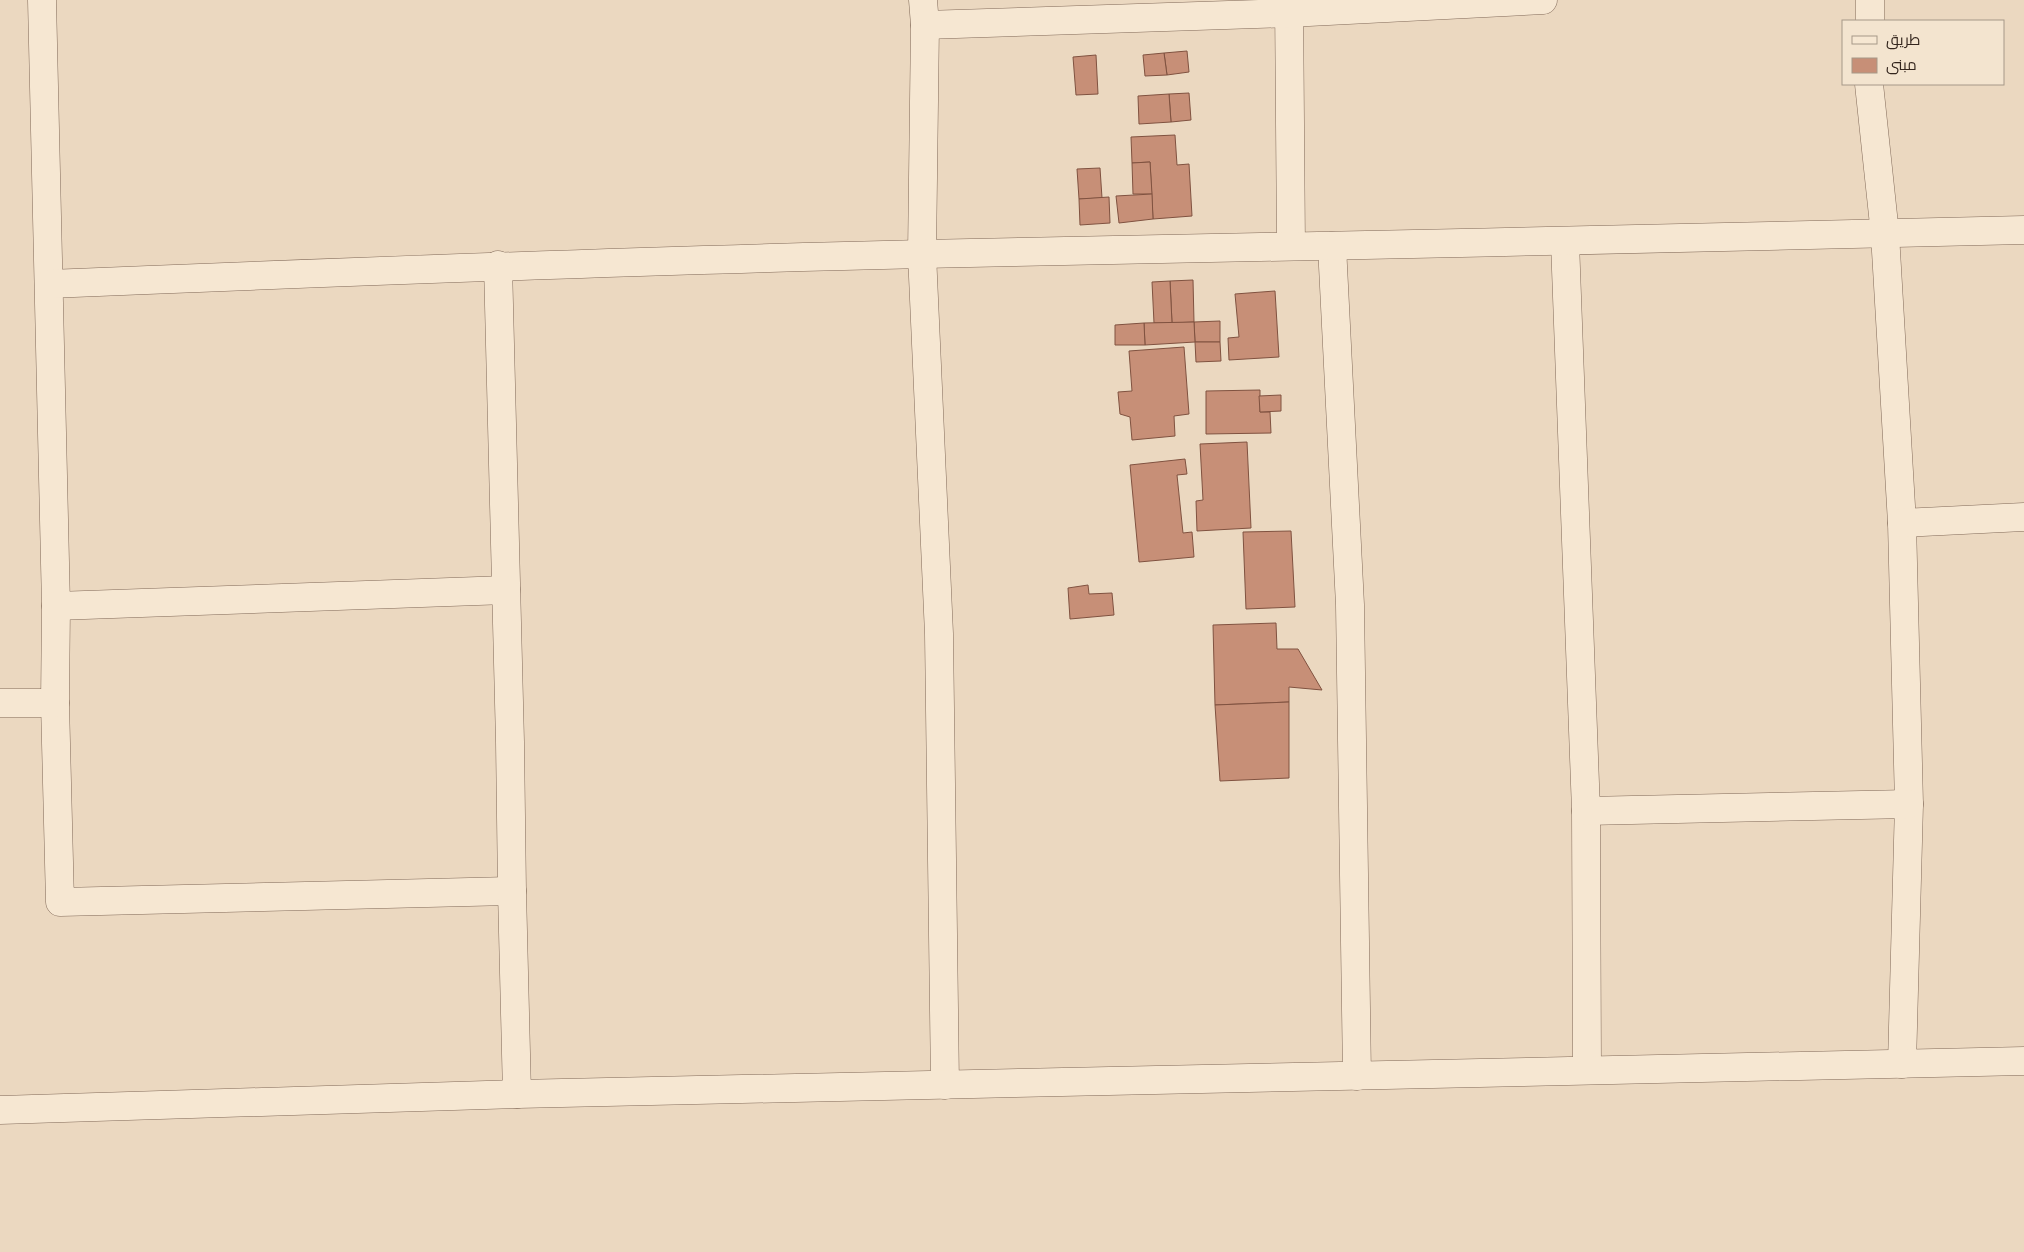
<svg xmlns="http://www.w3.org/2000/svg" width="2024" height="1252" font-family="Literata,Cairo,serif">
  <style>
    .building { fill: #c78f77; stroke: #805240 }
    .lines { fill: none; stroke-linecap: round; stroke-linejoin: round }
    .minor-casing { stroke: #826a59; stroke-width: 29 }
    .tertiary-casing { stroke: #826a59; stroke-width: 29 }
    .minor { stroke: #f6e7d2; stroke-width: 28 }
    .tertiary { stroke: #f6e7d2; stroke-width: 28 }
  </style>
  <rect width="100%" height="100%" fill="#ebd8c0"/>
  <!-- building -->
  <g class="building">
    <polygon points="1187,51 1189,72 1167,75 1164,53"/>
    <polygon points="1164,53 1167,75 1145,76 1143,55"/>
    <polygon points="1096,55 1098,94 1076,95 1073,57"/>
    <polygon points="1189,93 1191,120 1171,122 1169,94"/>
    <polygon points="1169,94 1171,122 1139,124 1138,96"/>
    <polygon points="1175,135 1177,165 1189,164 1192,216 1153,219 1150,162 1132,163 1131,137"/>
    <polygon points="1150,162 1152,194 1133,194 1132,163"/>
    <polygon points="1100,168 1102,198 1079,199 1077,169"/>
    <polygon points="1152,194 1153,219 1119,223 1116,196"/>
    <polygon points="1109,197 1110,223 1080,225 1079,199"/>
    <polygon points="1193,280 1194,322 1172,323 1170,281"/>
    <polygon points="1170,281 1172,323 1154,323 1152,282"/>
    <polygon points="1275,291 1279,357 1229,360 1228,338 1239,337 1235,294"/>
    <polygon points="1220,321 1220,342 1195,342 1194,322"/>
    <polygon points="1194,322 1195,342 1145,345 1144,323"/>
    <polygon points="1144,323 1145,345 1115,345 1115,325"/>
    <polygon points="1195,342 1220,342 1221,361 1196,362"/>
    <polygon points="1184,347 1189,414 1174,416 1175,436 1132,440 1130,417 1120,414 1118,392 1132,391 1129,351"/>
    <polygon points="1260,390 1260,412 1270,412 1271,433 1206,434 1206,391"/>
    <polygon points="1281,395 1281,411 1260,412 1259,396"/>
    <polygon points="1247,442 1251,528 1197,531 1196,501 1203,500 1200,444"/>
    <polygon points="1185,459 1187,474 1177,475 1183,533 1192,532 1194,557 1139,562 1130,465"/>
    <polygon points="1291,531 1295,607 1246,609 1243,532"/>
    <polygon points="1088,585 1089,594 1112,593 1114,615 1070,619 1068,588"/>
    <polygon points="1276,623 1277,649 1298,649 1322,690 1289,687 1289,702 1215,705 1213,625"/>
    <polygon points="1289,702 1289,778 1220,781 1215,705"/>
  </g>
  <g class="lines">
    <defs>
      <g id="minor">
        <polyline points="42,0 56,606 55,703 60,902 512,891"/>
        <polyline points="923,0 925,25 922,254 939,634 945,1085"/>
        <polyline points="1289,0 1291,246"/>
        <polyline points="1870,21 1870,0"/>
        <polyline points="925,25 1289,13 1543,0"/>
        <polyline points="1869,84 1885,234 1902,523 1909,804 1902,1064"/>
        <polyline points="1565,242 1586,811 1587,1070"/>
        <polyline points="1332,246 1350,605 1357,1076"/>
        <polyline points="498,265 510,742 512,891 517,1094"/>
        <path d="M49,284C340,272 631,261 922,254C1289,245 1657,241 2024,230"/>
        <polyline points="1902,523 2024,517"/>
        <polyline points="56,606 506,590"/>
        <polyline points="0,703 55,703"/>
        <polyline points="1586,811 1909,804"/>
      </g>
      <polyline id="tertiary" points="0,1110 517,1094 2024,1061"/>
    </defs>
    <!-- minor casing -->
    <use href="#minor" class="minor-casing"/>
    <!-- tertiary casing -->
    <use href="#tertiary" class="tertiary-casing"/>
    <!-- minor -->
    <use href="#minor" class="minor"/>
    <!-- tertiary -->
    <use href="#tertiary" class="tertiary"/>
  </g>
  <!-- legend -->
  <rect x="1842" y="20" width="162" height="65" fill="#f3e4cf" stroke="#a69888"/>
  <rect x="1852" y="36" width="25" height="8" fill="#f6e7d2" stroke="#a69888"/>
  <text x="1886" y="45" font-size="15" fill="#33251d">طريق</text>
  <rect x="1852" y="58" width="25" height="15" fill="#c78f77" stroke="#a69888"/>
  <text x="1886" y="70" font-size="15" fill="#33251d">مبنى</text>
</svg>
